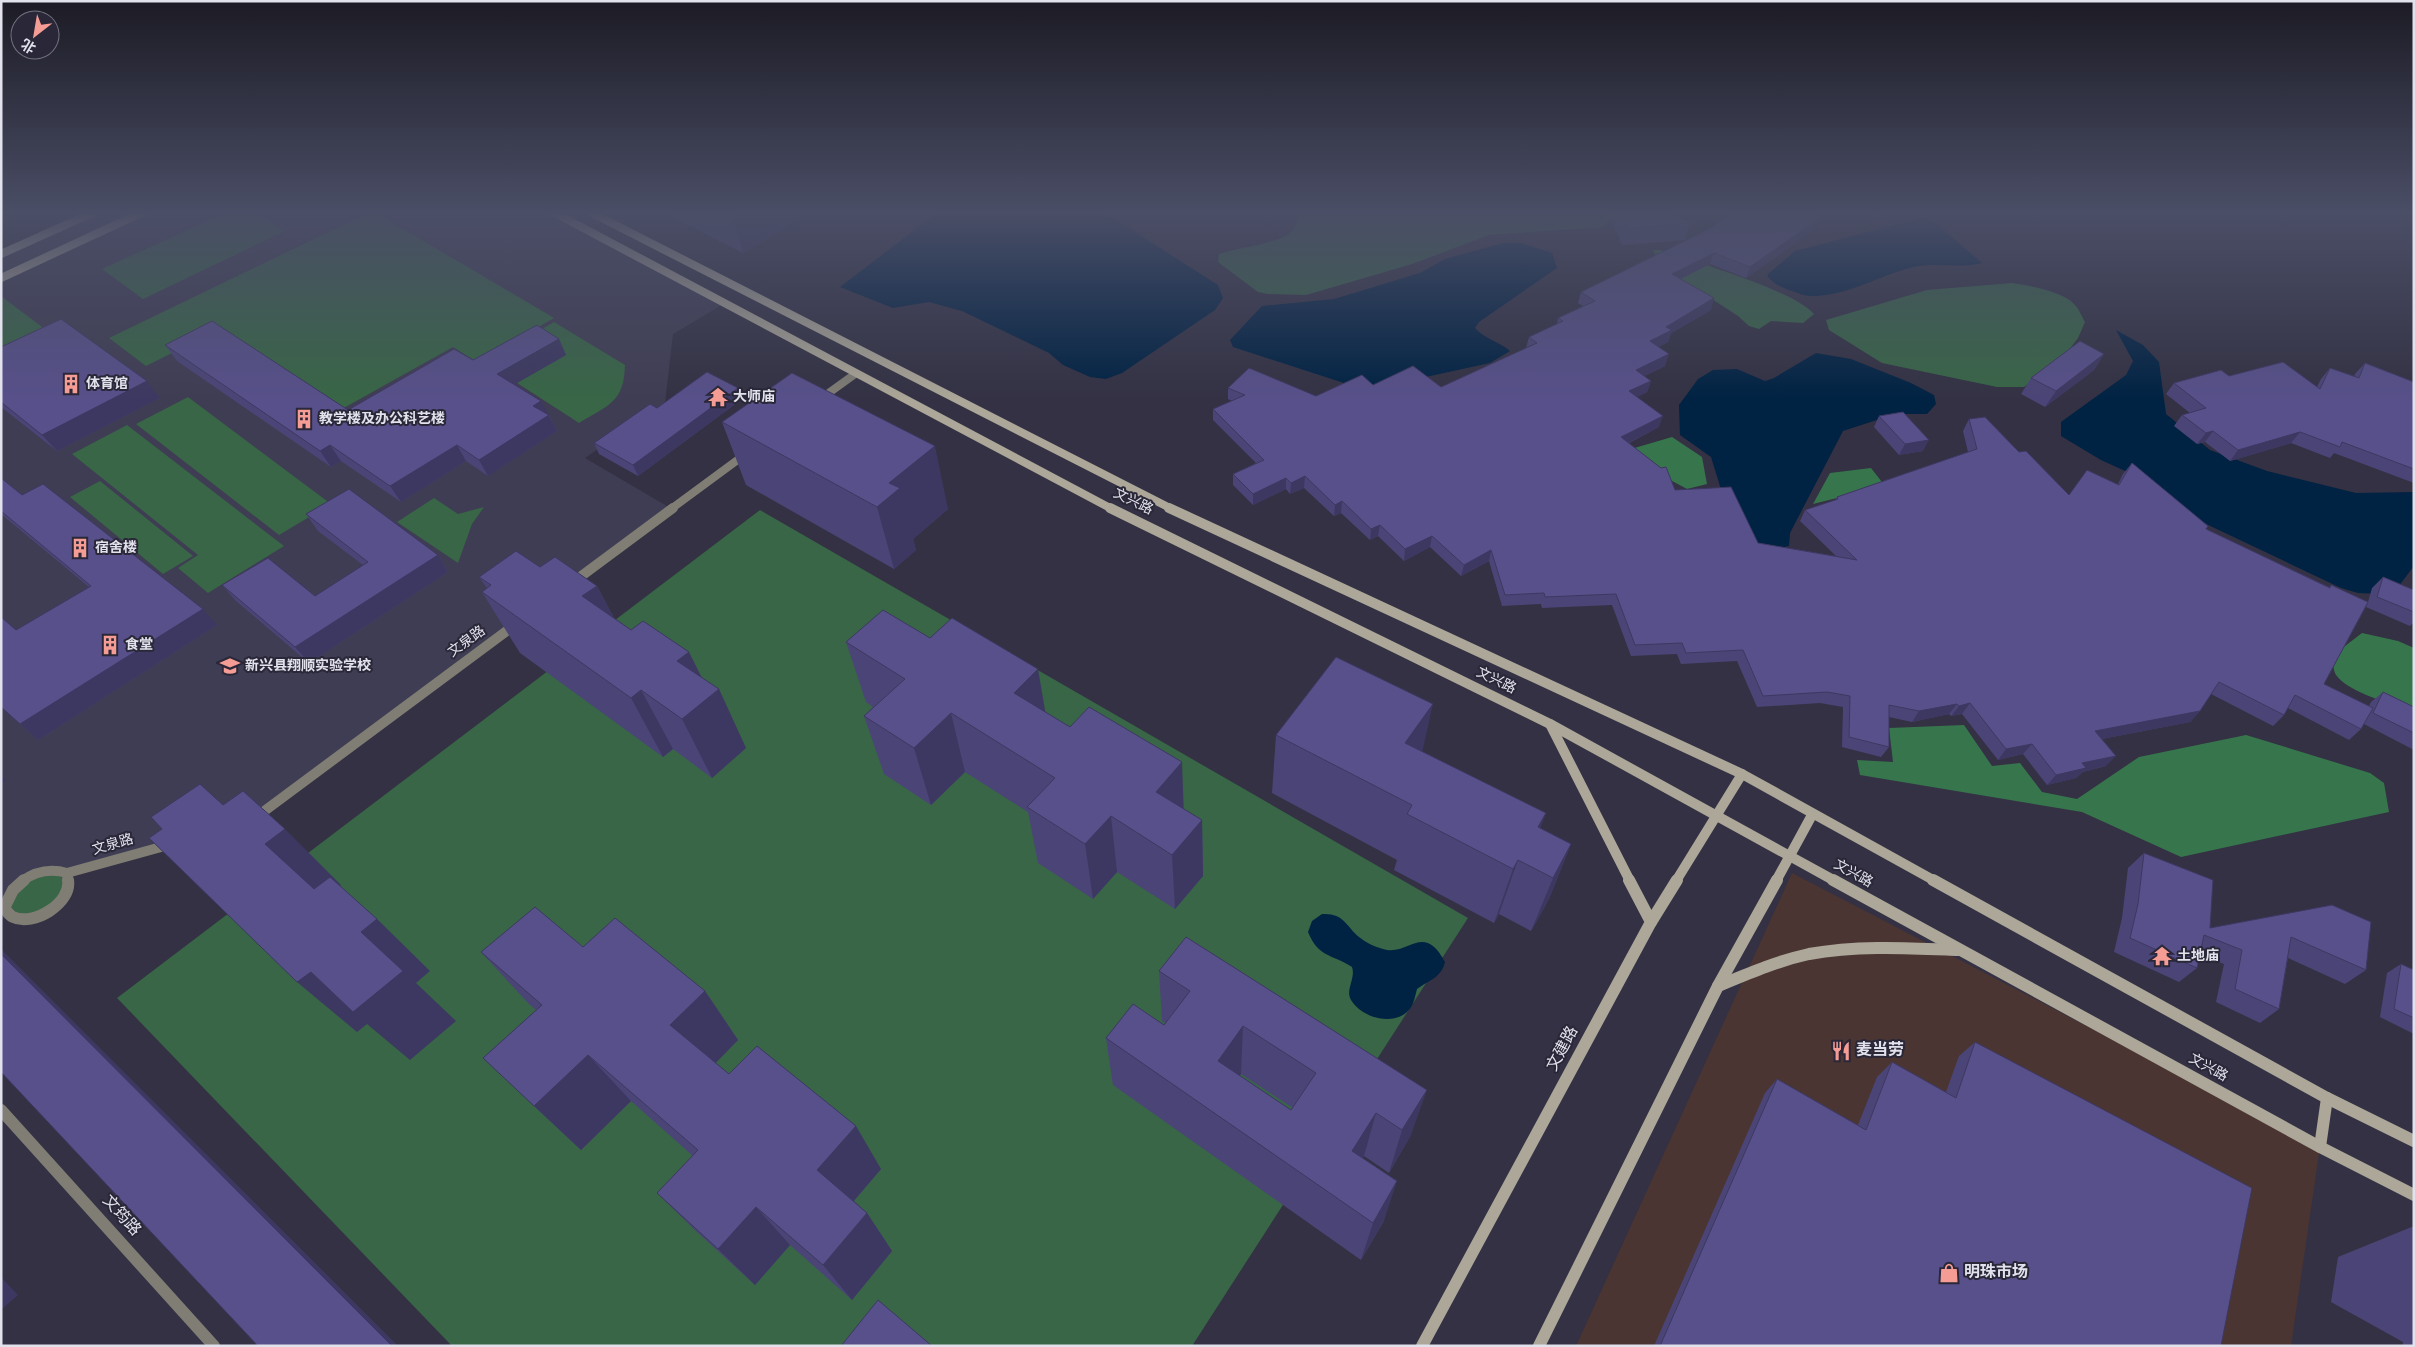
<svg xmlns="http://www.w3.org/2000/svg" width="2415" height="1347" font-family="Overpass,'Noto Sans SC',sans-serif">
  <style>
    .commercial { fill: #4a3533 }
    .built { fill: #3f3d53 }
    .green { fill: #386646 }
    .forest { fill: #37764c }
    .water { fill: #002243 }
    .lines { fill: none; stroke-linecap: round; stroke-linejoin: round }
    .street-far2 { stroke: #807d74; stroke-width: 8 }
    .street-far1 { stroke: #807d74; stroke-width: 10 }
    .street { stroke: #807d74; stroke-width: 12 }
    .secondary-far2 { stroke: #aca798; stroke-width: 8 }
    .secondary-far1 { stroke: #aca798; stroke-width: 10 }
    .secondary { stroke: #aca798; stroke-width: 12 }
    .wall { fill: #4b4577; fill-rule: evenodd }
    .shaded-wall { fill: #3d3861 }
    .building { fill: #57508a; stroke: #3d3861; fill-rule: evenodd }
    .labels { text-anchor: middle; dominant-baseline: central; stroke-width: 4; stroke-linejoin: round; paint-order: stroke }
    .poi-label { font-size: 14px; font-weight: bold; fill: #e2e2ed; stroke: #292738; text-anchor: start }
    .street-label { font-size: 14px; fill: #e2e2ed; stroke: #292738 }
    .near-street-label { font-size: 16px; fill: #e2e2ed; stroke: #292738 }
    .near-poi-label { font-size: 16px; font-weight: bold; fill: #e2e2ed; stroke: #292738; text-anchor: start }
  </style>
  <rect width="100%" height="100%" fill="#333143"/>
  <!-- commercial -->
  <polygon class="commercial" points="1792,873 2320,1147 2291,1346 1576,1346"/>
  <!-- built -->
  <polygon class="built" points="92,213 555,213 725,303 673,334 665,403 585,458 672,509 247,823 67,873 1,920 1,254"/>
  <!-- green -->
  <g class="green">
    <polygon points="225,213 256,213 285,231 143,299 102,269"/>
    <polygon points="368,213 376,213 554,318 477,362 453,347 333,414 216,331 146,366 109,338"/>
    <path d="M1300,213H1611V219L1603,227L1489,235L1412,264L1306,295L1268,294L1258,292L1218,262L1219,254C1237,247 1286,244 1294,228C1297,224 1297,218 1300,213Z"/>
    <path d="M1653,250H1660C1695,262 1793,290 1814,314L1803,323L1771,321L1759,329L1749,326L1738,316L1660,265Z"/>
    <path d="M2012,283C2028,285 2065,292 2075,305C2079,309 2082,317 2085,322L2078,338L2062,359L2024,387H1997L1882,363L1829,330L1826,320L1927,290Z"/>
    <polygon points="1,296 54,336 1,361"/>
    <path d="M554,322L625,365C624,403 608,405 579,423L485,362Z"/>
    <polygon points="188,397 331,504 279,535 136,424"/>
    <polygon points="127,425 284,546 208,593 178,568 198,555 72,454"/>
    <polygon points="100,481 193,556 163,574 70,497"/>
    <polygon points="434,498 458,514 484,507 472,524 458,563 397,522"/>
    <polygon points="760,510 1468,918 1192,1346 452,1346 117,998"/>
    <path d="M46,873L62,877L65,883C55,907 44,911 19,915L10,906L25,882Z"/>
  </g>
  <!-- forest -->
  <g class="forest">
    <polygon points="1672,437 1702,457 1707,484 1687,489 1661,475 1631,449"/>
    <polygon points="1871,468 1885,486 1813,504 1830,473"/>
    <path d="M2362,633L2398,641L2414,648V709C2393,705 2349,693 2336,675C2333,670 2333,662 2332,656Z"/>
    <polygon points="1964,725 1992,766 2020,763 2042,792 2077,799 2139,757 2246,735 2370,773 2384,783 2389,812 2181,857 2082,812 1860,775 1857,760 1893,762 1889,728"/>
  </g>
  <!-- water -->
  <g class="water">
    <polygon points="937,213 1105,213 1218,285 1223,298 1215,310 1122,373 1106,379 1090,377 1063,365 1049,353 962,311 929,302 893,308 840,287"/>
    <path d="M1922,218L1933,221L1982,263C1960,269 1937,262 1914,267C1879,275 1847,297 1810,296C1804,296 1795,292 1789,290C1780,287 1772,283 1767,275L1795,251Z"/>
    <path d="M1503,243H1521L1552,253L1557,268L1479,322L1475,328C1483,338 1500,342 1510,351L1490,363L1389,385H1350L1233,347L1230,340L1262,306L1334,299L1420,273L1445,259Z"/>
    <polygon points="2116,330 2143,345 2159,362 2166,414 2210,450 2267,471 2356,493 2414,492 2414,566 2398,587 2382,594 2358,593 2341,588 2185,514 2156,485 2101,460 2061,436 2061,422 2126,375 2133,361"/>
    <polygon points="1816,353 1851,359 1911,383 1934,395 1936,404 1927,414 1895,414 1843,431 1790,533 1789,546 1772,550 1744,538 1733,528 1711,457 1680,435 1679,405 1698,379 1713,370 1737,369 1765,381 1774,378"/>
    <path d="M1322,914C1344,913 1345,925 1359,937C1365,942 1375,947 1383,949C1409,957 1423,921 1445,962C1441,978 1429,980 1417,989C1415,996 1414,1004 1409,1010C1394,1027 1362,1018 1351,1000C1345,990 1356,978 1352,967C1330,953 1319,958 1308,932L1312,921Z"/>
  </g>
  <g class="lines">
    <!-- street-far2 -->
    <g class="street-far2">
      <polyline points="819,400 855,374"/>
      <polyline points="671,509 747,453"/>
    </g>
    <!-- street-far1 -->
    <g class="street-far1">
      <polyline points="572,583 673,508"/>
      <polyline points="255,818 516,624"/>
      <polyline points="67,873 68,881"/>
      <polyline points="67,873 172,844"/>
      <path d="M22,881C36,871 50,868 67,873"/>
    </g>
    <!-- street -->
    <g class="street">
      <path d="M24,880L13,890L4,908C7,911 9,915 13,917C33,927 72,903 68,880"/>
      <polyline points="1,1110 214,1346"/>
    </g>
    <!-- secondary-far2 -->
    <g class="secondary-far2">
      <polyline points="555,213 1112,509"/>
      <polyline points="592,213 1172,509"/>
      <polyline points="1,254 92,213"/>
      <polyline points="1,278 141,213"/>
    </g>
    <!-- secondary-far1 -->
    <g class="secondary-far1">
      <polyline points="1110,508 1550,724 1835,881"/>
      <polyline points="1169,508 1742,774 1935,881"/>
      <polyline points="1550,724 1630,881"/>
      <polyline points="1676,881 1742,774"/>
      <polyline points="1776,881 1812,815"/>
    </g>
    <!-- secondary -->
    <g class="secondary">
      <polyline points="1629,880 1651,922"/>
      <polyline points="1833,880 2320,1147 2414,1195"/>
      <polyline points="1933,880 2327,1098 2414,1141"/>
      <path d="M1718,986C1747,974 1777,961 1809,954C1858,945 1908,948 1958,950"/>
      <polyline points="2320,1147 2327,1098"/>
      <polyline points="1422,1346 1651,922 1677,880"/>
      <polyline points="1539,1346 1718,986 1777,880"/>
    </g>
  </g>
  <!-- wall -->
  <g class="wall">
    <polygon points="664,213 796,213 798,220 743,253"/>
    <polygon points="1608,213 1668,213 1690,223 1685,240 1622,245"/>
    <polygon points="1870,213 1908,213 1878,219"/>
    <polygon points="1821,217 1816,228 1746,278 1710,264 1681,279 1711,310 1671,333 1668,342 1658,347 1665,366 1644,376 1651,381 1647,392 1637,397 1659,427 1629,443 1675,490 1758,543 1836,556 1800,521 1805,510 1835,500 1837,497 1968,452 1963,431 1969,419 2019,452 2069,495 2118,484 2123,474 2132,463 2206,529 2329,587 2331,585 2368,602 2372,588 2383,577 2414,590 2414,622 2410,626 2366,607 2368,603 2324,684 2369,706 2371,702 2383,692 2414,707 2414,750 2364,724 2361,729 2349,740 2288,708 2284,715 2273,726 2211,694 2200,711 2190,722 2102,739 2106,766 2083,772 2076,778 2047,785 2023,754 1998,760 1962,714 1951,716 1949,714 1912,722 1889,717 1889,747 1881,757 1842,747 1843,707 1820,703 1757,707 1737,661 1681,664 1677,654 1631,656 1612,605 1542,608 1541,604 1502,606 1489,561 1461,576 1430,547 1404,561 1378,536 1370,540 1341,513 1334,516 1304,488 1290,494 1286,489 1253,505 1233,485 1233,474 1256,463 1213,420 1213,409 1232,401 1228,399 1228,388 1316,396 1373,385 1441,387 1526,348 1529,337 1557,324 1558,318 1583,306 1578,303 1581,292 1713,227 1713,226"/>
    <polygon points="559,339 566,355 514,384 549,415 557,431 488,476 466,461 401,502 341,461 331,467 177,361 165,345 348,410 473,360"/>
    <polygon points="1,347 160,398 57,451 1,407"/>
    <polygon points="2104,354 2094,370 2045,407 2021,394 2031,378"/>
    <polygon points="2365,363 2414,382 2414,483 2334,453 2330,458 2291,443 2230,461 2205,442 2197,444 2174,426 2182,415 2190,413 2166,394 2174,383 2229,376 2317,387 2321,379 2330,368 2354,377 2355,374"/>
    <polygon points="742,399 638,476 599,454 594,443 657,408"/>
    <polygon points="1879,416 1923,451 1899,455 1874,427"/>
    <polygon points="722,422 948,509 913,539 916,550 894,569 746,485"/>
    <polygon points="1,478 22,495 217,625 38,740 20,724 16,630 89,587 1,514"/>
    <polygon points="306,514 438,555 448,572 309,663 236,601 222,585 315,596 363,565 318,531"/>
    <polygon points="540,567 597,586 614,618 702,678 746,748 712,778 673,749 663,757 520,653 482,592 487,588 479,577"/>
    <polygon points="846,642 1045,712 1183,809 1202,820 1203,876 1175,909 1117,872 1093,899 1038,863 1028,812 965,772 931,805 884,774 864,716 873,707 866,702"/>
    <polygon points="1276,735 1540,828 1571,844 1549,899 1531,931 1499,914 1494,923 1394,870 1397,860 1272,793"/>
    <polygon points="2144,853 2210,928 2332,905 2366,970 2345,984 2288,958 2279,1009 2260,1023 2216,1002 2224,964 2200,955 2197,968 2179,982 2114,952 2122,918 2128,868"/>
    <polygon points="583,947 705,991 738,1040 715,1063 729,1074 881,1169 854,1201 867,1213 892,1251 852,1300 790,1245 755,1285 697,1232 657,1193 693,1156 631,1101 581,1150 483,1058 536,1010 528,1003 481,952"/>
    <polygon points="2401,964 2414,970 2414,1034 2380,1017 2387,973"/>
    <path d="M1159,971L1411,1135L1389,1173L1364,1156L1363,1158L1384,1221L1361,1260L1113,1085L1106,1038L1164,1025L1166,1023L1162,1021ZM1241,1074L1293,1108L1291,1110L1239,1076Z"/>
    <polygon points="1975,1042 2221,1346 1654,1346 1765,1093 1777,1079 1858,1125 1877,1077 1892,1062 1946,1092 1959,1056"/>
    <polygon points="2414,1226 2414,1346 2403,1346 2403,1342 2331,1302 2338,1257"/>
  </g>
  <!-- shaded-wall -->
  <g class="shaded-wall">
    <polygon points="731,213 796,213 798,220 743,253"/>
    <polygon points="1881,213 1908,213 1878,219"/>
    <polygon points="1821,217 1816,228 1746,278 1750,267"/>
    <polygon points="1714,253 1710,264 1668,285 1672,274"/>
    <polygon points="1714,298 1711,310 1671,333 1668,342 1646,352 1650,341 1666,327"/>
    <polygon points="559,339 566,355 505,390 497,374"/>
    <polygon points="1669,354 1665,366 1633,382 1636,370"/>
    <polygon points="2104,354 2094,370 2045,407 2056,391"/>
    <polygon points="147,381 160,398 57,451 42,435"/>
    <polygon points="1651,381 1647,392 1626,403 1629,391"/>
    <polygon points="738,388 742,399 638,476 633,465"/>
    <polygon points="541,401 557,431 488,476 479,460 533,406"/>
    <polygon points="1663,416 1659,427 1618,448 1621,437"/>
    <polygon points="2213,431 2205,442 2197,444 2206,433"/>
    <polygon points="2300,432 2291,443 2230,461 2238,450"/>
    <polygon points="1929,440 1923,451 1899,455 1905,444"/>
    <polygon points="330,445 341,461 331,467 320,451"/>
    <polygon points="457,445 466,461 401,502 390,486"/>
    <polygon points="935,446 948,509 913,539 916,550 894,569 877,507 889,483"/>
    <polygon points="1305,476 1304,488 1290,494 1291,483"/>
    <polygon points="1286,478 1286,489 1253,505 1253,494"/>
    <polygon points="1342,501 1341,513 1334,516 1335,505"/>
    <polygon points="1380,525 1378,536 1370,540 1371,529"/>
    <polygon points="1432,536 1430,547 1404,561 1405,549"/>
    <polygon points="1491,550 1489,561 1461,576 1464,565"/>
    <polygon points="438,555 448,572 309,663 295,647"/>
    <polygon points="597,586 629,647 582,596"/>
    <polygon points="203,609 217,625 38,740 20,724"/>
    <polygon points="689,652 711,696 719,689 746,748 712,778 682,719 677,661"/>
    <polygon points="1038,669 1048,728 1014,693"/>
    <polygon points="641,690 673,749 663,757 631,698"/>
    <polygon points="1970,703 1962,714 1951,716 1959,706"/>
    <polygon points="1433,704 1420,762 1405,743"/>
    <polygon points="1957,704 1949,714 1912,722 1919,711"/>
    <polygon points="2200,711 2190,722 2086,742 2095,731"/>
    <polygon points="951,713 965,772 931,805 914,748"/>
    <polygon points="2032,744 2023,754 1998,760 2006,749"/>
    <polygon points="2116,756 2106,766 2083,772 2076,778 2047,785 2056,775 2082,763"/>
    <polygon points="1182,762 1184,819 1156,792"/>
    <polygon points="1,775 6,780 1,783"/>
    <polygon points="1546,813 1527,864 1538,827"/>
    <polygon points="1111,816 1117,872 1093,899 1085,844"/>
    <polygon points="1202,820 1203,876 1175,909 1172,855"/>
    <polygon points="285,829 341,885 323,898 265,844"/>
    <polygon points="1571,844 1549,899 1531,931 1553,878"/>
    <polygon points="1518,860 1499,914 1494,923 1513,869"/>
    <polygon points="377,919 430,971 416,983 456,1021 410,1060 367,1024 357,1032 297,982"/>
    <polygon points="1,949 398,1346 392,1346 1,954"/>
    <polygon points="705,991 738,1040 706,1073 670,1025"/>
    <polygon points="1243,1026 1241,1074 1217,1107 1218,1061"/>
    <polygon points="588,1055 631,1101 581,1150 534,1106"/>
    <polygon points="1427,1090 1411,1135 1389,1173 1402,1130"/>
    <polygon points="1376,1113 1364,1156 1341,1192 1352,1151"/>
    <polygon points="856,1126 881,1169 845,1211 817,1170"/>
    <polygon points="1397,1181 1384,1221 1361,1260 1373,1223"/>
    <polygon points="756,1207 790,1245 755,1285 718,1249"/>
    <polygon points="867,1213 892,1251 852,1300 823,1265"/>
    <polygon points="1,1277 18,1295 1,1310"/>
  </g>
  <!-- building -->
  <g class="building">
    <polygon points="1620,213 1668,213 1690,223 1627,229"/>
    <polygon points="1733,213 1816,213 1821,217 1750,267 1714,253 1672,274 1714,298 1666,327 1672,330 1650,341 1669,354 1636,370 1651,381 1629,391 1663,416 1621,437 1661,468 1666,467 1675,490 1731,487 1758,543 1857,560 1805,510 1838,499 1837,497 1977,449 1969,419 1985,417 2019,452 2026,451 2069,495 2087,470 2119,485 2132,463 2208,526 2206,529 2330,588 2331,585 2368,602 2324,684 2373,708 2361,729 2295,695 2284,715 2219,682 2200,711 2095,731 2116,756 2082,763 2086,768 2056,775 2032,744 2006,749 1970,703 1959,706 1957,704 1919,711 1889,705 1889,747 1849,737 1850,696 1827,692 1763,696 1743,650 1686,653 1682,643 1635,645 1616,594 1545,597 1544,593 1505,595 1491,550 1464,565 1432,536 1405,549 1380,525 1371,529 1342,501 1335,505 1305,476 1291,483 1286,478 1253,494 1233,474 1264,460 1213,409 1245,395 1228,388 1249,368 1316,396 1362,375 1373,385 1413,366 1441,387 1537,343 1529,337 1563,321 1558,318 1595,301 1581,292 1715,226 1713,226"/>
    <polygon points="61,319 147,381 42,435 1,402 1,347"/>
    <polygon points="212,321 348,410 454,349 473,360 537,325 559,339 497,374 541,401 533,406 549,415 479,460 457,445 390,486 330,445 320,451 165,345"/>
    <polygon points="2080,341 2104,354 2056,391 2031,378"/>
    <polygon points="2283,362 2320,389 2330,368 2359,378 2365,363 2414,382 2414,469 2342,442 2340,447 2300,432 2238,450 2213,431 2206,433 2182,415 2206,408 2174,383 2221,370 2229,376"/>
    <polygon points="707,372 738,388 633,465 594,443 650,404 657,408"/>
    <polygon points="792,373 935,446 889,483 900,488 877,507 722,422"/>
    <polygon points="1903,412 1929,440 1905,444 1879,416"/>
    <polygon points="1,478 22,495 43,484 203,609 20,724 1,707 1,617 16,630 91,586 1,511"/>
    <polygon points="349,489 438,555 295,647 222,585 268,558 315,596 368,562 306,514"/>
    <polygon points="516,551 540,567 555,557 597,586 582,596 631,630 643,621 689,652 677,661 719,689 682,719 641,690 631,698 482,592 491,585 479,577"/>
    <polygon points="2383,577 2414,590 2414,612 2377,597"/>
    <polygon points="883,610 930,638 952,618 1038,669 1014,693 1070,727 1089,707 1182,762 1156,792 1202,820 1172,855 1111,816 1085,844 1027,807 1055,778 951,713 914,748 864,716 905,679 846,642"/>
    <polygon points="1336,657 1433,704 1405,743 1546,813 1538,827 1571,844 1553,878 1518,860 1513,869 1407,814 1412,805 1276,735"/>
    <polygon points="2383,692 2414,707 2414,733 2373,713"/>
    <polygon points="200,784 223,805 243,791 285,829 265,844 314,889 330,877 377,919 361,932 403,971 353,1012 311,972 297,982 149,838 162,829 151,817"/>
    <polygon points="2144,853 2213,880 2210,928 2332,905 2371,922 2366,970 2291,937 2279,1009 2235,989 2242,950 2204,935 2197,968 2130,938 2138,904"/>
    <polygon points="535,907 583,947 615,918 705,991 670,1025 729,1074 757,1046 856,1126 817,1170 867,1213 823,1265 756,1207 718,1249 657,1193 698,1150 588,1055 534,1106 483,1058 542,1005 481,952"/>
    <path d="M1186,937L1427,1090L1402,1130L1376,1113L1352,1151L1397,1181L1373,1223L1106,1038L1133,1004L1164,1025L1190,991L1159,971ZM1243,1026L1316,1073L1291,1110L1218,1061Z"/>
    <polygon points="1,954 392,1346 258,1346 1,1072"/>
    <polygon points="2401,964 2414,970 2414,1018 2394,1009"/>
    <polygon points="1975,1042 2252,1188 2221,1346 1660,1346 1777,1079 1866,1130 1892,1062 1956,1098"/>
    <polygon points="878,1300 932,1346 841,1346"/>
  </g>
  <!-- sky -->
  <linearGradient id="sky" x2="0" y2="1"><stop stop-color="#1c1b25"/><stop offset="0.53" stop-color="#4a4e66"/><stop offset="1" stop-color="#4a4e66" stop-opacity="0"/></linearGradient>
  <rect width="2415" height="401" fill="url(#sky)"/>
  <!-- icons -->
  <defs>
    <symbol id="building-bare" viewBox="-9 -9 18 18"><path d="M-4-6H4V6H1V3H-1V6H-4ZM-2.5-4.3h1.7v1.8h-1.7ZM.8-4.3h1.7v1.8H.8ZM-2.5-1h1.7V.8h-1.7ZM.8-1h1.7V.8H.8Z" fill="#f59c94" stroke="#292738" stroke-width="2.5" paint-order="stroke"/></symbol>
    <symbol id="temple-bare" viewBox="-9 -9 18 18"><path d="M0-6L5-2H3V0L6.5 2.5H4V6H1.5V3h-3V6H-4V2.5H-6.5L-3 0V-2H-5Z" fill="#f59c94" stroke="#292738" stroke-width="2.5" paint-order="stroke"/></symbol>
    <symbol id="school-bare" viewBox="-9 -9 18 18"><path d="M0-5L7-2L0 1L-7-2ZM-4 1L0 2.5L4 1V4Q0 6-4 4Z" fill="#f59c94" stroke="#292738" stroke-width="2.5" paint-order="stroke"/></symbol>
    <symbol id="restaurant-bare" viewBox="-9 -9 18 18"><path d="M-5-6h1v4h1v-4h1v4h1v-4h1v5L-1.5 .5V6h-2V.5L-5-1ZM5-6V6H3V1.5H1.5Q1.5-4 5-6Z" fill="#f59c94" stroke="#292738" stroke-width="2.5" paint-order="stroke"/></symbol>
    <symbol id="shop-bare" viewBox="-9 -9 18 18"><path d="M-5-2.5h2.3a2.7 3.5 0 0 1 5.4 0H5L5.5 6h-11ZM-1.5-2.5h3a1.5 2.3 0 0 0-3 0Z" fill="#f59c94" stroke="#292738" stroke-width="2.5" paint-order="stroke"/></symbol>
  </defs>
  <g fill-rule="evenodd">
    <use href="#building-bare" x="57" y="370" width="28" height="28"/>
    <use href="#temple-bare" x="704" y="383" width="28" height="28"/>
    <use href="#building-bare" x="290" y="405" width="28" height="28"/>
    <use href="#building-bare" x="66" y="534" width="28" height="28"/>
    <use href="#building-bare" x="96" y="631" width="28" height="28"/>
    <use href="#school-bare" x="216" y="652" width="28" height="28"/>
    <use href="#temple-bare" x="2148" y="942" width="28" height="28"/>
    <use href="#restaurant-bare" x="1827" y="1037" width="28" height="28"/>
    <use href="#shop-bare" x="1935" y="1259" width="28" height="28"/>
  </g>
  <g class="labels">
    <!-- poi labels -->
    <g class="poi-label">
      <text x="86" y="384">体育馆</text>
      <text x="733" y="397">大师庙</text>
      <text x="319" y="419">教学楼及办公科艺楼</text>
      <text x="95" y="548">宿舍楼</text>
      <text x="125" y="645">食堂</text>
      <text x="245" y="666">新兴县翔顺实验学校</text>
      <text x="2177" y="956">土地庙</text>
    </g>
    <!-- street labels -->
    <g class="street-label">
      <text transform="translate(1133 502) rotate(26)">文兴路</text>
      <text transform="translate(467 642) rotate(-36)">文泉路</text>
      <text transform="translate(1496 681) rotate(26)">文兴路</text>
      <text transform="translate(113 845) rotate(-16)">文泉路</text>
      <text transform="translate(1853 874) rotate(29)">文兴路</text>
      <text transform="translate(2208 1068) rotate(29)">文兴路</text>
    </g>
    <!-- near-street labels -->
    <g class="near-street-label">
      <text transform="translate(1563 1049) rotate(-62)">文建路</text>
      <text transform="translate(121 1216) rotate(48)">文筠路</text>
    </g>
    <!-- near-poi labels -->
    <g class="near-poi-label">
      <text x="1856" y="1051">麦当劳</text>
      <text x="1964" y="1273">明珠市场</text>
    </g>
  </g>
  <!-- border -->
  <rect width="2415" height="1347" fill="none" stroke="#e2e2ed" stroke-width="5"/>
  <!-- north arrow -->
  <g transform="translate(35 35) rotate(211)"><circle r="24" fill="#292738" stroke="#737280"/>
  <path d="M0-4L9 19L0 12L-9 19Z" fill="#f59c94"/>
  <text y="-8" font-size="14" font-weight="bold" text-anchor="middle" fill="#e2e2ed">北</text>
  </g>
</svg>
